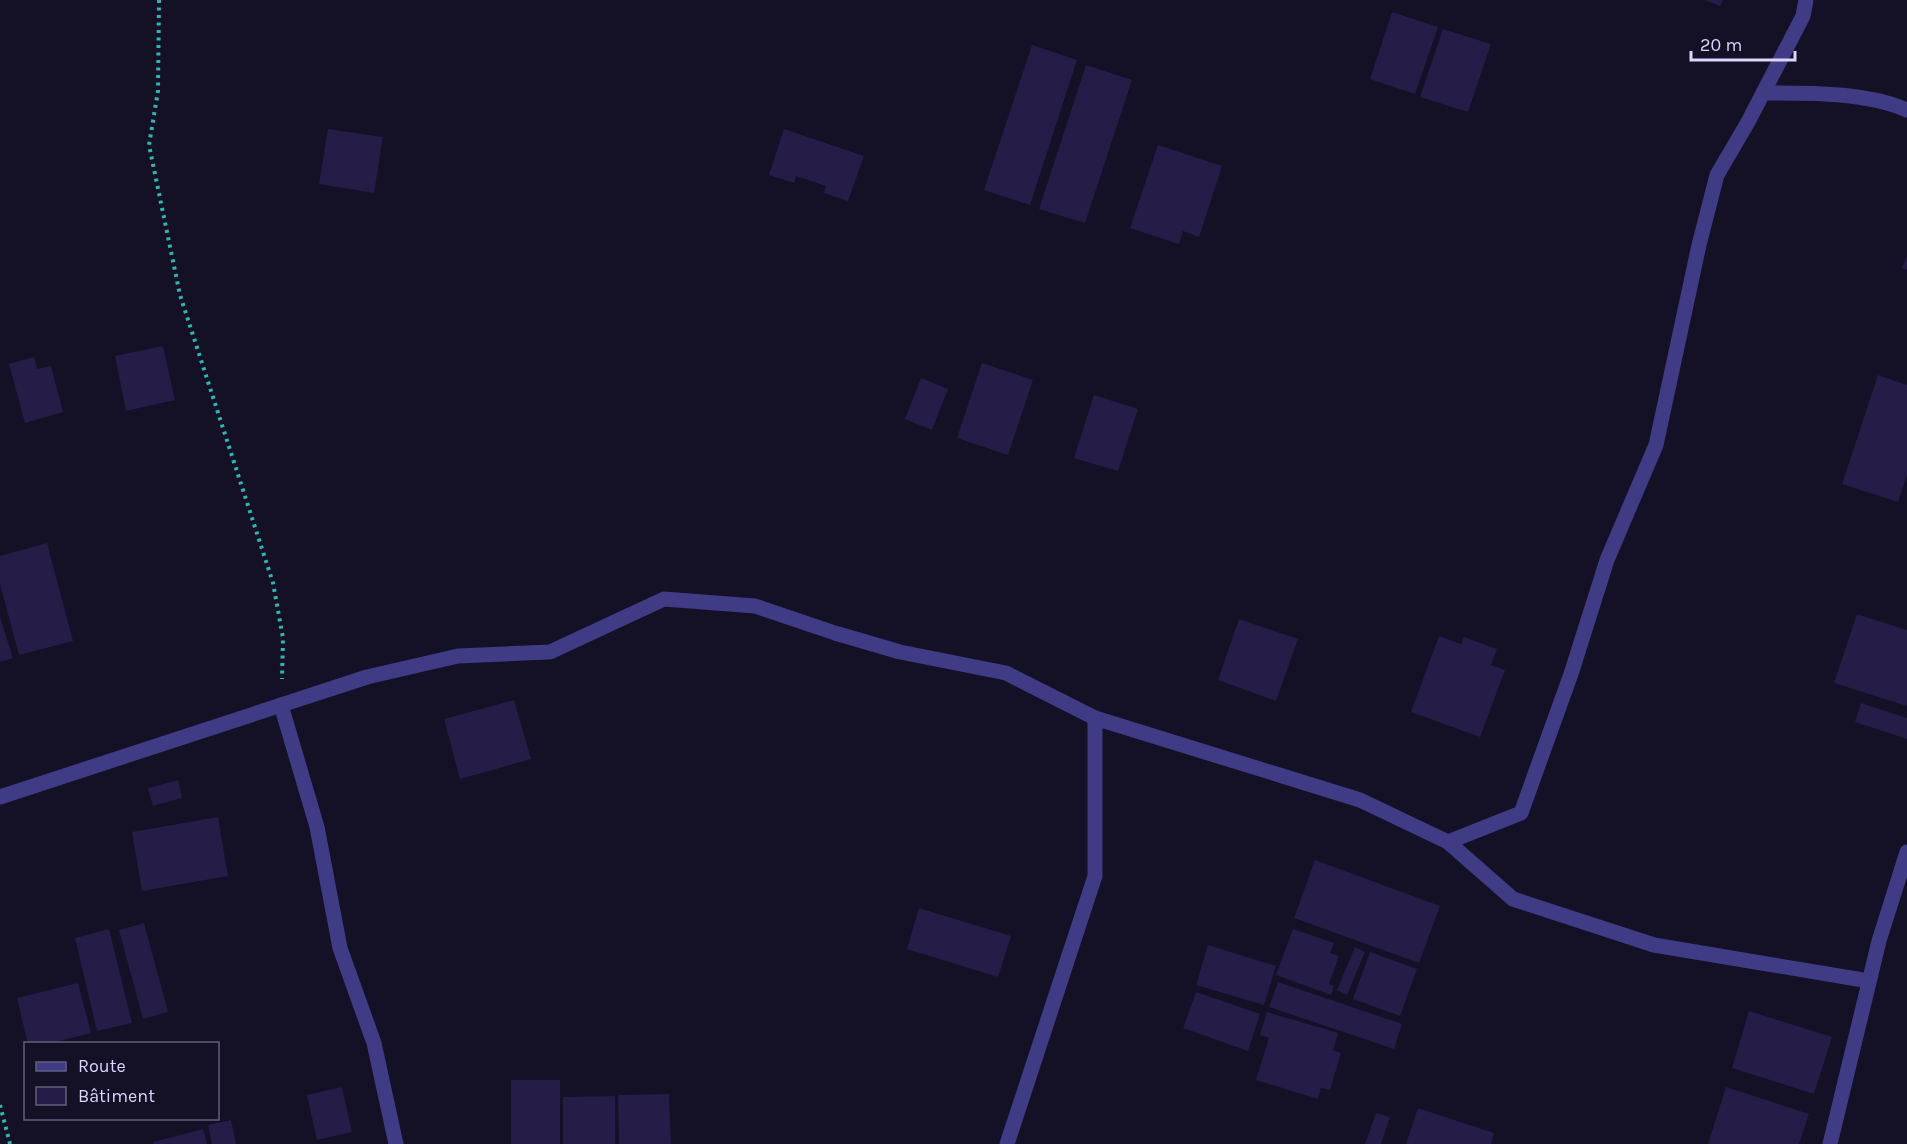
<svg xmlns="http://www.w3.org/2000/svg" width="1907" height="1144" font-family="Karla,sans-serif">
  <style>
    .building { fill: #251c47 }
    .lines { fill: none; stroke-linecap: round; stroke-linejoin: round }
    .path { stroke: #31b6af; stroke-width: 4; stroke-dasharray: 3 4.5; stroke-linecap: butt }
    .street { stroke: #3f3b84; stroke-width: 15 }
  </style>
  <rect width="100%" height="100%" fill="#141026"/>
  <!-- building -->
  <g class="building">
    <polygon points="1705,0 1723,0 1720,6"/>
    <polygon points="1392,12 1438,27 1415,94 1370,79"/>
    <polygon points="1443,29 1491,44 1468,112 1420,97"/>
    <polygon points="1032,45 1077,60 1030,205 984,190"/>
    <polygon points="1086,65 1132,80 1085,223 1039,209"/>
    <polygon points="328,129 383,137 374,193 319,184"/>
    <polygon points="784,129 864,156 848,201 824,193 826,186 796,176 794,183 769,175"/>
    <polygon points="1158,145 1222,166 1199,237 1183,231 1179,244 1130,228"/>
    <polygon points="1907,255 1907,270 1902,268"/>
    <polygon points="163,346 175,400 126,411 115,356"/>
    <polygon points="34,357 37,369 51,366 63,412 25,423 9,364"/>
    <polygon points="982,363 1033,380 1008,455 957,438"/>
    <polygon points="1878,375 1907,385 1907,475 1898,502 1842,484"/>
    <polygon points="921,378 948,389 932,430 905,419"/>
    <polygon points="1094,395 1138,409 1118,471 1074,458"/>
    <polygon points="47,543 73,641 19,655 0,584 0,556"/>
    <polygon points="1857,614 1907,630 1907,706 1834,683"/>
    <polygon points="0,617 13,658 0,662"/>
    <polygon points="1239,619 1298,639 1276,701 1218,680"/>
    <polygon points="1439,636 1461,644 1464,637 1497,649 1491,665 1505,670 1480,737 1411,712"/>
    <polygon points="514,700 531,759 460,779 444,719"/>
    <polygon points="1861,703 1907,718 1907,739 1855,722"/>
    <polygon points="178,780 182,798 153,806 148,788"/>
    <polygon points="218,817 228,876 142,891 132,832"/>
    <polygon points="1315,860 1440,906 1419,963 1294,918"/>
    <polygon points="919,908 1011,936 998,977 907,949"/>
    <polygon points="144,923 168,1012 143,1019 119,930"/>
    <polygon points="109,929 132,1023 97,1031 75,938"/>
    <polygon points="1293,929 1334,943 1330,953 1339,956 1329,984 1334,986 1331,995 1276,975"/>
    <polygon points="1208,945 1276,966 1264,1005 1196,985"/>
    <polygon points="1355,947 1365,952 1347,995 1337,990"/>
    <polygon points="1370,952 1417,969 1400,1016 1353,999"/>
    <polygon points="1278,982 1402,1024 1394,1049 1269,1007"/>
    <polygon points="78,983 91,1033 48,1044 28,1044 17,998"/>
    <polygon points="1196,992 1260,1014 1248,1051 1183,1028"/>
    <polygon points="1749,1011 1832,1037 1814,1094 1732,1068"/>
    <polygon points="1267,1012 1338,1033 1333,1050 1341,1053 1330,1090 1321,1088 1318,1099 1256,1080 1269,1038 1260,1035"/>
    <rect x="511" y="1080" width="49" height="64"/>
    <polygon points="342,1087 352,1132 317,1140 307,1095"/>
    <polygon points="1726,1087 1809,1114 1799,1144 1708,1144"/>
    <polygon points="669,1094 671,1144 619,1144 618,1095"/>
    <polygon points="615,1096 615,1144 563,1144 563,1097"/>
    <polygon points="1418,1108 1494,1133 1491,1144 1406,1144"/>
    <polygon points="1376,1113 1390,1117 1381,1144 1365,1144"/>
    <polygon points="231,1120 236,1144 212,1144 208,1125"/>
    <polygon points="203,1129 207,1144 153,1144 153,1142"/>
  </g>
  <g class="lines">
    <!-- path -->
    <g class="path">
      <polyline points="159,0 158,91 149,145 180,295 273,583 283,638 282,679"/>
      <polyline points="0,1105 10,1144"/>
    </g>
    <!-- street -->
    <g class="street">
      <path d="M1763,93C1809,93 1865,92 1907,110"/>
      <polyline points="281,705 317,827 340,948 374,1043 396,1144"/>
      <polyline points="0,797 367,677 458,656 550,652 664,599 755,606 835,633 900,652 1006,673 1095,718 1360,800 1448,842 1513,899 1654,945 1869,981"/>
      <polyline points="1448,842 1521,813 1571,674 1607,560 1656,445 1699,245 1717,175 1748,122 1803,16 1806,0"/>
      <polyline points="1007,1144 1095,876 1095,718"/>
      <polyline points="1830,1144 1879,941 1907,852"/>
    </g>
  </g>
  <!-- legend -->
  <rect x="24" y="1042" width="195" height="78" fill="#141026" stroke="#635f7c" stroke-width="1.5"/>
  <rect x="36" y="1062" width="30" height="9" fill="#3f3b84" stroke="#635f7c" stroke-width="1.5"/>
  <text x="78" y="1072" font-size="18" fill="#dad6fe">Route</text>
  <rect x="36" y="1087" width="30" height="18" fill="#251c47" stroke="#635f7c" stroke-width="1.5"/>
  <text x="78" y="1102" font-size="18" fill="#dad6fe">Bâtiment</text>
  <!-- scale -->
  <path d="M1691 51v9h104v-9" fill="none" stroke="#dad6fe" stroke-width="3"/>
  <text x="1700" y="51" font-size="18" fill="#dad6fe" stroke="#141026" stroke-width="4.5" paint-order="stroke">20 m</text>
</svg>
